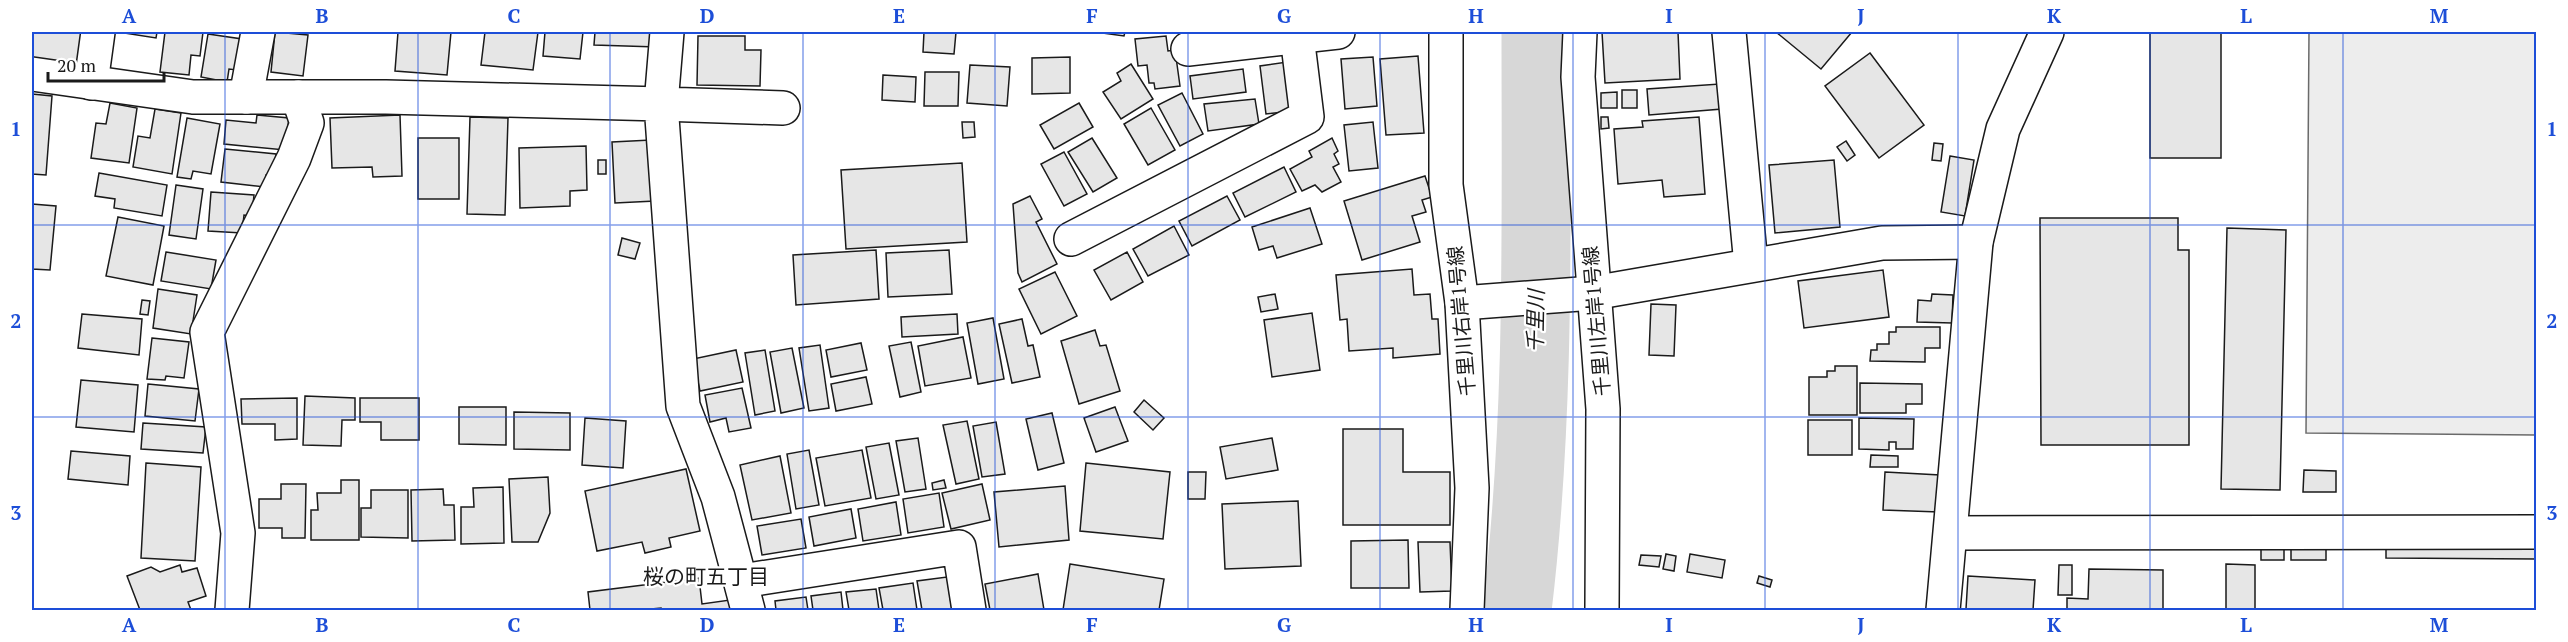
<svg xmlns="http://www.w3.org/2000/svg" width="2568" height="642" font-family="'PT Serif','Noto Sans JP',serif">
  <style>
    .green { fill: #ededed; stroke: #6a6a6a; stroke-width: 1.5 }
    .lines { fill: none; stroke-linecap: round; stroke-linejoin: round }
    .river { stroke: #d7d7d7; stroke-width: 69 }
    .building { fill: #e6e6e6; stroke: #1a1a1a; stroke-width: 1.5 }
    .minor-casing { stroke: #1a1a1a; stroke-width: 36 }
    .minor { stroke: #fff; stroke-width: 33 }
    .grid { fill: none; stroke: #1d4ed8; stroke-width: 1.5; stroke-opacity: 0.55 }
    .labels { text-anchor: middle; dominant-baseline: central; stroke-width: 4.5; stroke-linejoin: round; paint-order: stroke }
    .street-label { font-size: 20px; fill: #1a1a1a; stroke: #fff }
    .water-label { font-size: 21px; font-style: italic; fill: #1a1a1a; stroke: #fff }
    .neighbourhood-label { font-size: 21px; fill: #1a1a1a; stroke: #fff }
    .neatline { fill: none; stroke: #1d4ed8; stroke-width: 2 }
    .grid-label { font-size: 20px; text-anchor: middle; font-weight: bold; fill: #1d4ed8 }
  </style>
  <rect width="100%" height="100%" fill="#fff"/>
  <!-- green -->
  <polygon class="green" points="2309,32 2536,32 2536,435 2306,433"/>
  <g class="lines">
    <!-- river -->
    <path class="river" d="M1517,610C1540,419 1536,225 1536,32"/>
  </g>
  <!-- building -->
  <g class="building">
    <polygon points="32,32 82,33 76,69 32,62"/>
    <polygon points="118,32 157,32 156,38"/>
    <polygon points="165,32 203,32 200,56 191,55 189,75 160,72"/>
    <polygon points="275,32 308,35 303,76 271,72"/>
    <polygon points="398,32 451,32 447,75 395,71"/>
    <polygon points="485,32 538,32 533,70 481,65"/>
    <polygon points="545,32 583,32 580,59 543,56"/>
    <polygon points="595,32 657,32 657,47 594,45"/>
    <polygon points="924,32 956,32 954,54 923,52"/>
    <polygon points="1095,32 1125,32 1124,36"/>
    <polygon points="1602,32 1678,32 1680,79 1605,83"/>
    <polygon points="1776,32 1852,32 1821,69"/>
    <rect x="2150" y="32" width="71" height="126"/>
    <polygon points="208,34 242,39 237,70 229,69 227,82 201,77"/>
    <polygon points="698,36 745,36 745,50 761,50 760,86 697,85"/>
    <polygon points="1166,36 1168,51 1175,50 1180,86 1155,89 1154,83 1149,83 1147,65 1138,66 1135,39"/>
    <polygon points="1870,53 1924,125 1879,158 1825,86"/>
    <polygon points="1418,56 1424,133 1386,135 1380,59"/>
    <polygon points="1070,57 1070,93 1032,94 1032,58"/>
    <polygon points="1373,57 1377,106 1345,109 1341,59"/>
    <polygon points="1287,62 1293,111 1266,114 1260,66"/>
    <polygon points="1131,64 1153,99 1121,119 1103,92 1121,81 1117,73"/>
    <polygon points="970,65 1010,67 1007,106 967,103"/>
    <polygon points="1243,69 1246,92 1193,99 1190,76"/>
    <polygon points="925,72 959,72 958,106 924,106"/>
    <polygon points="883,75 916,77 915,102 882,100"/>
    <polygon points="1720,84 1722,109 1649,115 1647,89"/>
    <rect x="1622" y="90" width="15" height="18"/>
    <polygon points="1617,92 1617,108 1601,108 1601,93"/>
    <polygon points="1182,93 1203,134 1180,146 1158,105"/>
    <polygon points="32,94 52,96 46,175 32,174"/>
    <polygon points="1255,99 1259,124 1208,131 1204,104"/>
    <polygon points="110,103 137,108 129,163 91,158 96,123 106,124"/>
    <polygon points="1079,103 1093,127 1054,149 1040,125"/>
    <polygon points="1151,108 1175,150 1148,165 1124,124"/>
    <polygon points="155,109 181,113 172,174 133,167 138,136 150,138"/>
    <polygon points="257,115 289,118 285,150 224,144 226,120 256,123"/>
    <polygon points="400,115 402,176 373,177 372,167 332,168 330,118"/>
    <polygon points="470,117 508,118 505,215 467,214"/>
    <polygon points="1601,117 1608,117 1609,128 1601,129"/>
    <polygon points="1699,117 1705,194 1664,197 1662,180 1618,184 1614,129 1643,127 1642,121"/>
    <polygon points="187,118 220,124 211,174 193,171 191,179 177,177"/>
    <polygon points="962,122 974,122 975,137 963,138"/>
    <polygon points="1373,122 1378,168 1349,171 1344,125"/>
    <rect x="418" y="138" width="41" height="61"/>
    <polygon points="1092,138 1117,178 1093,192 1068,152"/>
    <polygon points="1332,138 1338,151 1334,154 1339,164 1333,167 1341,182 1322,192 1315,185 1302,191 1290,169 1312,157 1309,151"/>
    <polygon points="651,140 655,201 615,203 612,142"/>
    <polygon points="1846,141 1855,155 1847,161 1837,147"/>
    <polygon points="1934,143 1943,144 1941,161 1932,160"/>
    <polygon points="586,146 587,190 570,191 570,206 520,208 519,148"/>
    <polygon points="225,149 276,154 273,176 266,175 265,187 221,182"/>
    <polygon points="1064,152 1087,194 1064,206 1041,164"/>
    <polygon points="1950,156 1974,160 1965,216 1941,212"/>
    <rect x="598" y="160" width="8" height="14"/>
    <polygon points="1834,160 1840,227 1775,233 1769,165"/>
    <polygon points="962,163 967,242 846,249 841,170"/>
    <polygon points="1284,167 1296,192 1245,217 1233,193"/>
    <polygon points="99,173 167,185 162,216 114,208 115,199 95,196"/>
    <polygon points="1425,176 1432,197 1422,200 1426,212 1412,216 1420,242 1362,260 1344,201"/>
    <polygon points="176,185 203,189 196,239 169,235"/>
    <polygon points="211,192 254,195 252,216 244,215 242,233 208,231"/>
    <polygon points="1030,196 1042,219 1036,222 1057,264 1022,282 1018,273 1013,204"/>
    <polygon points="1227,196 1240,220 1192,246 1179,221"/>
    <polygon points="32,204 56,206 50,270 32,269"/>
    <polygon points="1310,208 1322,244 1277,258 1273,246 1259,250 1252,227"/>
    <polygon points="118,217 164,226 153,285 106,276"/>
    <polygon points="2040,218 2178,218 2178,250 2189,250 2189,445 2041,445"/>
    <polygon points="1174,226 1189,255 1148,276 1133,249"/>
    <polygon points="2227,228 2286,230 2280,490 2221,489"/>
    <polygon points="622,238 640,243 635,259 618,255"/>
    <polygon points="876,250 879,299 796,305 793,255"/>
    <polygon points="949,250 952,294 888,297 886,253"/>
    <polygon points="166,252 216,260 211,289 161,281"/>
    <polygon points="1127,252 1143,282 1111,300 1094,270"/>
    <polygon points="1412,269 1414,295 1430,294 1432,319 1438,319 1440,354 1393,358 1393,348 1349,351 1347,319 1340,320 1336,275"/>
    <polygon points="1883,270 1889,317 1804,328 1798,281"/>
    <polygon points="1055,272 1077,316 1041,334 1019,289"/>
    <polygon points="158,289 197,295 191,334 153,328"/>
    <polygon points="1275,294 1278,309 1261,312 1258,297"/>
    <polygon points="1932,294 1953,295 1952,323 1917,322 1918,300 1931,301"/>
    <polygon points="142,300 150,301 148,315 140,314"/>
    <polygon points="1651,304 1676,305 1674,356 1649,355"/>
    <polygon points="1312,313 1320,370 1272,377 1264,320"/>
    <polygon points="82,314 142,319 139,355 78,348"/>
    <polygon points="957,314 958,334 902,337 901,317"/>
    <polygon points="993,318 1004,379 978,384 967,323"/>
    <polygon points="1022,319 1028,346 1033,345 1040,377 1012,383 999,324"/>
    <polygon points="1896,327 1940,327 1940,348 1925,348 1925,362 1870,361 1871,350 1877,350 1877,344 1889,344 1889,332 1896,332"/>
    <polygon points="1095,330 1100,346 1106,345 1120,391 1079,404 1061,341"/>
    <polygon points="963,337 971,378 925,386 918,346"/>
    <polygon points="152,338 189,342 184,378 166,376 165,380 147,379"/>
    <polygon points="911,342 921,392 900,397 889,346"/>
    <polygon points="861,343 867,370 831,377 826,350"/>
    <polygon points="820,345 829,408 809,411 799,348"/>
    <polygon points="792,348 804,408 781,413 770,352"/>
    <polygon points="736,350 743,382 700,391 693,359"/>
    <polygon points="765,350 775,411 755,415 745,353"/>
    <polygon points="1835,366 1857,366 1857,415 1809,415 1809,377 1827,377 1827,371 1835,371"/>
    <polygon points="866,377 872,404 836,411 831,384"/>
    <polygon points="81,380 138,385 134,432 76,427"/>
    <polygon points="1860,383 1922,384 1922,404 1906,404 1906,413 1860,413"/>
    <polygon points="148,384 199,389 195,421 145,416"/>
    <polygon points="742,388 751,428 729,432 726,418 710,422 705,395"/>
    <polygon points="305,396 355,398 355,420 342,420 341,446 303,445"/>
    <polygon points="297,398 297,439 275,440 275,424 242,424 241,399"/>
    <polygon points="360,398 419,398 419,440 381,440 381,422 360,422"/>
    <polygon points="1144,400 1164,418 1153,430 1134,412"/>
    <polygon points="459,407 506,407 506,445 459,444"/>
    <polygon points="1115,407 1128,441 1096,452 1084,418"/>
    <polygon points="514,412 570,413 570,450 514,449"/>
    <polygon points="1052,413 1064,463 1038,470 1026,419"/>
    <polygon points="585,418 626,421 623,468 582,465"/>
    <polygon points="1859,418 1914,419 1913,449 1896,449 1896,442 1889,442 1889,450 1859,449"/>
    <rect x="1808" y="420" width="44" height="35"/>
    <polygon points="967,421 979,479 956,484 943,425"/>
    <polygon points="996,422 1005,474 982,477 973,426"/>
    <polygon points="143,423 206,427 203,453 141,449"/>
    <polygon points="1343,429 1403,429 1403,472 1450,472 1450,525 1343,525"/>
    <polygon points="918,438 926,489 905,492 896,441"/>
    <polygon points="1272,438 1278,470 1226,479 1220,447"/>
    <polygon points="889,443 899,495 876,499 866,447"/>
    <polygon points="809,450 819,505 796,509 787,454"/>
    <polygon points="862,450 871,498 825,506 816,458"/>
    <polygon points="71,451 130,456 128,485 68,479"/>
    <polygon points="1871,455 1898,456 1898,467 1870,467"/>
    <polygon points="780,456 791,513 752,520 740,465"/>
    <polygon points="146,463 201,467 195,561 141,558"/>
    <polygon points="1086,463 1170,472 1163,539 1080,531"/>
    <polygon points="686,469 700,531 669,538 671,547 645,553 642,542 597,551 585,491"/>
    <polygon points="2304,470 2336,471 2336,492 2303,492"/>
    <polygon points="1188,472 1206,472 1205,499 1188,499"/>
    <polygon points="1885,472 1940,475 1939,512 1883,510"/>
    <polygon points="548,477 550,513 538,542 512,542 509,479"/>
    <polygon points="341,480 359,480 359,540 311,540 311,510 318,510 317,493 341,493"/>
    <polygon points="944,480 946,488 933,490 932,483"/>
    <polygon points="281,484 306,484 305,538 282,538 282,528 259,528 259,499 281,499"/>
    <polygon points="982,484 990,520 951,529 942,493"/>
    <polygon points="1065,486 1069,540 999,547 994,492"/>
    <polygon points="503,487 504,543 461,544 461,507 474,507 473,488"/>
    <polygon points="443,489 444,505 454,505 455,540 412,541 411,490"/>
    <polygon points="371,490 408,490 408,538 361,537 361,508 371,508"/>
    <polygon points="939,493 944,527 908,533 903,499"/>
    <polygon points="1298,501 1301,566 1225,569 1222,504"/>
    <polygon points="896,502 901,535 863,541 858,509"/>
    <polygon points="851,509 856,538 814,546 809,517"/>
    <polygon points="801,519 806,548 762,555 757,526"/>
    <polygon points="1408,540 1409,588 1351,588 1351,541"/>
    <polygon points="1418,542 1450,542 1452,591 1420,592"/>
    <polygon points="2386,547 2536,548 2536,559 2386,558"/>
    <rect x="2261" y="549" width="23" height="11"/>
    <rect x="2291" y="549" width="35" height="11"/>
    <polygon points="1666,554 1676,556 1674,571 1663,569"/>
    <polygon points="1690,554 1725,560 1722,578 1687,572"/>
    <polygon points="1641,555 1661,556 1659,567 1639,565"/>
    <polygon points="1070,564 1164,579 1159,610 1063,610"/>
    <polygon points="2226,564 2255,565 2255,610 2226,610"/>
    <polygon points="180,565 182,572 197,568 206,596 188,602 191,610 140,610 127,576 151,567 160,572"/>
    <polygon points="2059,565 2072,565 2072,595 2058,595"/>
    <polygon points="2089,569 2163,570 2163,610 2067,610 2067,598 2088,599"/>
    <polygon points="1038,574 1044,610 990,610 985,584"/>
    <polygon points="1759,576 1772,580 1770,587 1757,583"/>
    <polygon points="1968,576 2035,580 2033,610 1966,609"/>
    <polygon points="947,577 952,610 922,610 917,581"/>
    <polygon points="699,578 702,604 730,600 732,610 661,610 661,608 640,610 590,610 588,592"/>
    <polygon points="913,583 917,610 883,610 879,588"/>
    <polygon points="876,589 879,610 849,610 846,592"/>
    <polygon points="841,592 843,610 813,610 811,596"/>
    <polygon points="806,597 808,610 776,610 775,601"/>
  </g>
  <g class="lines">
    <defs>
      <g id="minor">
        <polyline points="667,32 661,104 783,108"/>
        <polyline points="1446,32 1446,185 1462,303 1472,488 1467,610"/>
        <polyline points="1580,32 1578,77 1603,409 1602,610"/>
        <polyline points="1729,32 1751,265"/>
        <polyline points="1188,49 1338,32"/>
        <polyline points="32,74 193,97 386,97 661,104 683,406 718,497 748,610"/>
        <polyline points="91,83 98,32"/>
        <polyline points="246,97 258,32"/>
        <polyline points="1071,239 1307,117 1297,36"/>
        <polyline points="1462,303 1593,293 1882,243 1976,242"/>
        <polyline points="1952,533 2536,532"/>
        <polyline points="742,581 959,547 969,610"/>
        <polyline points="232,610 238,533 207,332 294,158 307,123 298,97"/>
        <polyline points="1943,610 1976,242 2003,129 2047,32"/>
      </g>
    </defs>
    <!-- minor casing -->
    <use href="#minor" class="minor-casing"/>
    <!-- minor -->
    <use href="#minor" class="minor"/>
  </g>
  <!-- grid -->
  <path class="grid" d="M225,32V610M418,32V610M610,32V610M803,32V610M995,32V610M1188,32V610M1380,32V610M1573,32V610M1765,32V610M1958,32V610M2150,32V610M2343,32V610M32,225H2536M32,417H2536"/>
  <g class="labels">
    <!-- street labels -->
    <g class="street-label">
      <text transform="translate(1461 321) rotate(-95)">千里川右岸1号線</text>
      <text transform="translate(1596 321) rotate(-95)">千里川左岸1号線</text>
    </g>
    <!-- water labels -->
    <g class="water-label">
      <text transform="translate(1535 321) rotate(-89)">千里川</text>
    </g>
    <!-- neighbourhood labels -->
    <g class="neighbourhood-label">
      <text x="706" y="576">桜の町五丁目</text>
    </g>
  </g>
  <!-- border -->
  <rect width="2568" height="642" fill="none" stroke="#ffffff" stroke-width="66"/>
  <!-- scale -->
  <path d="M48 72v9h116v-9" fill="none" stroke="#1a1a1a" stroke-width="3"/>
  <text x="57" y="72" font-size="18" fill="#1a1a1a" stroke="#ffffff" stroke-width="4.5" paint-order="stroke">20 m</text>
  <rect x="33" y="33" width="2502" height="576" class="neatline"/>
  <g class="grid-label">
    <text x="129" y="23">A</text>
    <text x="322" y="23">B</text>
    <text x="514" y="23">C</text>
    <text x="707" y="23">D</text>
    <text x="899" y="23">E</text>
    <text x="1092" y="23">F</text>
    <text x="1284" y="23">G</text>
    <text x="1476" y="23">H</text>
    <text x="1669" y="23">I</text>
    <text x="1861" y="23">J</text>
    <text x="2054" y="23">K</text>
    <text x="2246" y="23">L</text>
    <text x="2439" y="23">M</text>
    <text x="16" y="136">1</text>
    <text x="2552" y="136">1</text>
    <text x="16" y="328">2</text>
    <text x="2552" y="328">2</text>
    <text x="16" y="520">3</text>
    <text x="2552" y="520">3</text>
    <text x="129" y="632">A</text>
    <text x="322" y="632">B</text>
    <text x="514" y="632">C</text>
    <text x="707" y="632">D</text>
    <text x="899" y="632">E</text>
    <text x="1092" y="632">F</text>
    <text x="1284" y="632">G</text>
    <text x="1476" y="632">H</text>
    <text x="1669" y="632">I</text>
    <text x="1861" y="632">J</text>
    <text x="2054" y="632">K</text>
    <text x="2246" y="632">L</text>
    <text x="2439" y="632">M</text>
  </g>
</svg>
